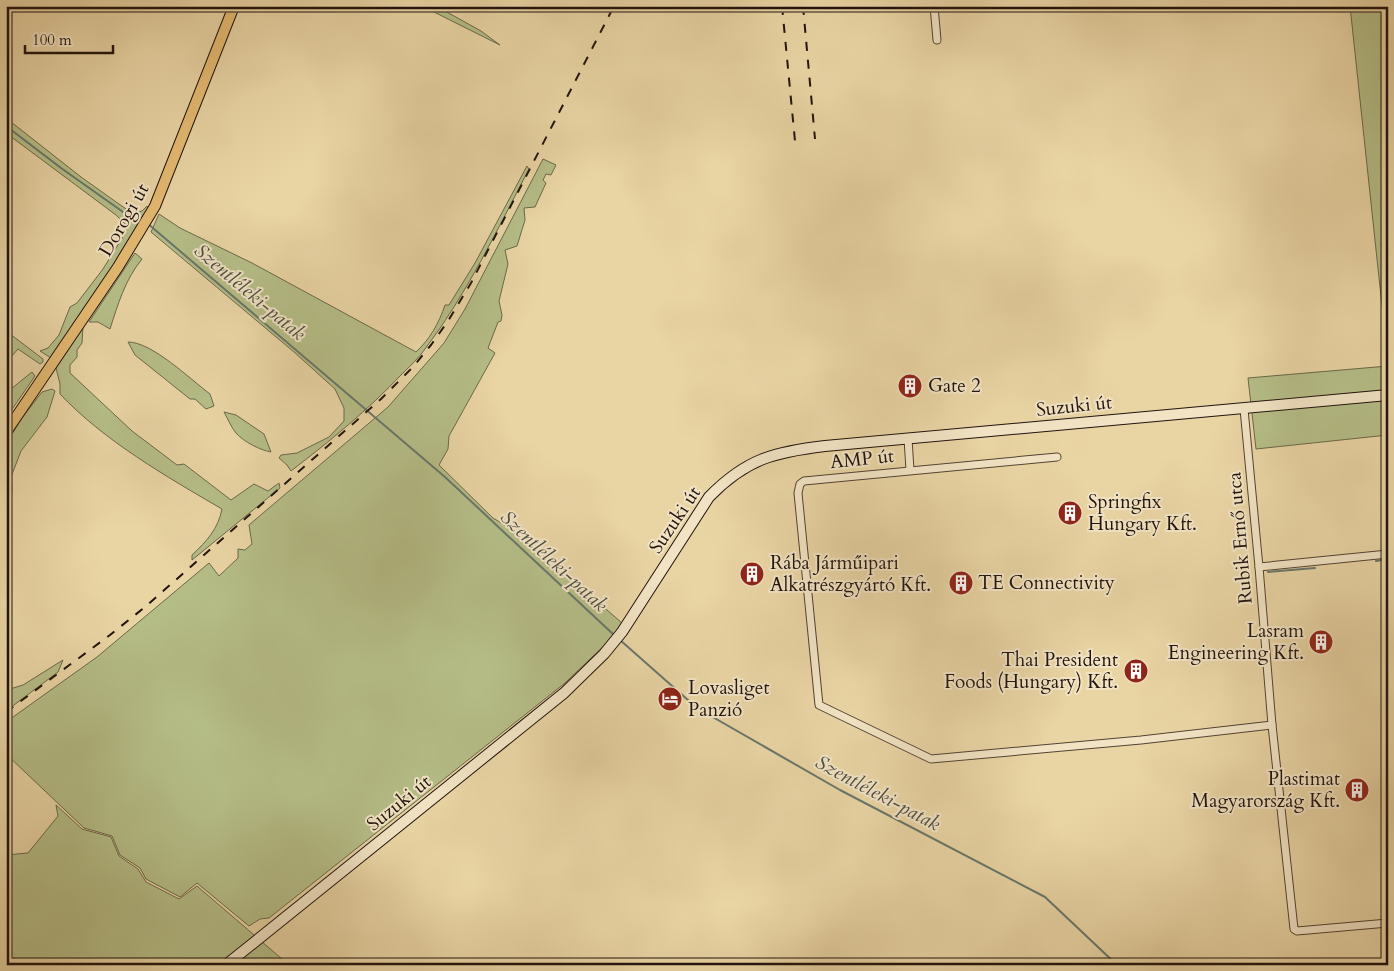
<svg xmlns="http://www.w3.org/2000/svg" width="1394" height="971" font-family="Cardo,serif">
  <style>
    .green { fill: #b5bd87; stroke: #6b684a }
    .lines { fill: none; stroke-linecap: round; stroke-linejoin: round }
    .stream { stroke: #68766b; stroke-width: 2 }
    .street-casing { stroke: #534333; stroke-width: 9 }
    .secondary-casing { stroke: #21130d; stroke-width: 12 }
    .primary-casing { stroke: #21130d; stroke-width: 12 }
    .street { stroke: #f1e3c4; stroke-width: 7 }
    .secondary { stroke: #f1e3c4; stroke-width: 10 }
    .primary { stroke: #e4ba72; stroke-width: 10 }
    .rail { stroke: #21130d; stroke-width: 2; stroke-dasharray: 9 9; stroke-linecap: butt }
    .labels { text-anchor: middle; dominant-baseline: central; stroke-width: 4; stroke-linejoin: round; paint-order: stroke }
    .street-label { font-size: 19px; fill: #21130d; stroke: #f1e3c4 }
    .poi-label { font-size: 19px; fill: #21130d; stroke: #f1e3c4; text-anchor: start }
    .water-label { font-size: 20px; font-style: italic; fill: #4a4d44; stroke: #f1e3c4 }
  </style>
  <rect width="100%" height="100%" fill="#e9d4a4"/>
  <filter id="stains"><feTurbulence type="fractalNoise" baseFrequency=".004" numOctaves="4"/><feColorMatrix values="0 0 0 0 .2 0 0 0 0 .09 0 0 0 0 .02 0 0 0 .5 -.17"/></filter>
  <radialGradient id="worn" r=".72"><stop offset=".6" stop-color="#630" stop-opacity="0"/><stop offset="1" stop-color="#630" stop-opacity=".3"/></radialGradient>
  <!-- green -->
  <g class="green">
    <polygon points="422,6 436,6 481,31 500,45"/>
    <polygon points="1350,6 1388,6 1388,362"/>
    <polygon points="6,118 81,177 133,214 142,211 147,206 148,210 129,243 51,358 40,351 48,348 59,335 70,307 77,303 103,269 124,235 127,226 116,215 6,133"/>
    <polygon points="543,159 556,165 551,175 546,174 543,180 546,183 535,207 524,208 525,220 517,246 505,250 508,264 499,301 502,315 501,321 498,322 488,348 495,353 449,436 448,449 439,465 493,518 518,533 622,623 610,640 565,683 269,918 260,919 249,926 197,883 180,897 146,879 140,868 120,855 112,836 84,828 6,754 6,722 97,657 209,563 219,576 238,558 238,549 245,550 252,544 249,525 388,407 444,343 465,309"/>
    <path d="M527,166L529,169C497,230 467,294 425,349C419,358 410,366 402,374C368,410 330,441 291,471L287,465L279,458L281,455L297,453L329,437L344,421V408L335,389L294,352L151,232L159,214L180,228L252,263L416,352C430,339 439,323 445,305H449L475,263Z"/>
    <path d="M135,253L142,259C125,280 118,304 110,329L98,322H89Z"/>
    <path d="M83,327L82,343L77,350V357L70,365V373L132,431L177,465L184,464L231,500L254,484L268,491L279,483L280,488L192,560V555C207,541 218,529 222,509C167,477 103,440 60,394V384L56,368Z"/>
    <polygon points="6,331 43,359 43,362 40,364 18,349 6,363"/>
    <path d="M128,342C152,342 190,379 210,394L214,406L206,409L195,399H190L135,355Z"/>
    <polygon points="1388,366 1388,435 1256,449 1248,378"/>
    <polygon points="32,372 35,376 6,418 6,398 11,389"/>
    <polygon points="52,389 55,391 47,417 21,451 11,477 12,490 6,500 6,444 22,418 42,392"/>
    <path d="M224,412L236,415L264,434L271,452C260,450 244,442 236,433C231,427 228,419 224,412Z"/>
    <polygon points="63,660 58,672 6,711 6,686 10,689 23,685"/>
    <polygon points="56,805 82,829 111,837 119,856 138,869 146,882 179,899 197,886 289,965 9,965 6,959 6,855 28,853 58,816"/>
  </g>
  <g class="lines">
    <!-- stream -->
    <g class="stream">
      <polyline points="6,126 61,168 133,219 141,221"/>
      <polyline points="147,223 445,477 614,635"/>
      <polyline points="1376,561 1388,559"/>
      <polyline points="1268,572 1315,568"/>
      <polyline points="620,640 697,708 840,790 1045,897 1117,965"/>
    </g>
    <defs>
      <g id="street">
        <polyline points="934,6 937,40"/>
        <polyline points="1244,409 1259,567 1272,725 1294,929 1297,931 1388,923"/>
        <polyline points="908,439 910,470"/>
        <polyline points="1057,457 804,481 800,484 798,493 819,705 931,759 1141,740 1272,725"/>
        <polyline points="1259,567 1388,554"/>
      </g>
      <path id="secondary" d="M226,965L564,693L604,654L622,632L709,497C746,459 774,452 825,446L1388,395"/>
      <polyline id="primary" points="6,432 118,267 155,206 234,6"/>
    </defs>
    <!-- street casing -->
    <use href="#street" class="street-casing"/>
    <!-- secondary casing -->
    <use href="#secondary" class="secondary-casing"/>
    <!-- primary casing -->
    <use href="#primary" class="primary-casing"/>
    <!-- street -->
    <use href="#street" class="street"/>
    <!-- secondary -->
    <use href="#secondary" class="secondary"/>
    <!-- primary -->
    <use href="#primary" class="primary"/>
    <!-- rail -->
    <g class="rail">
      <polyline points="782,6 795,141"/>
      <polyline points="803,6 815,139"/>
      <polyline points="6,712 110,635 145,607 381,399 413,367 431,345 448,321 471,283 614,6"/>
    </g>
  </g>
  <!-- icons -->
  <defs>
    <symbol id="building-disc" viewBox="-11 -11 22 22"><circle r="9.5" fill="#8f2418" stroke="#f1e3c4"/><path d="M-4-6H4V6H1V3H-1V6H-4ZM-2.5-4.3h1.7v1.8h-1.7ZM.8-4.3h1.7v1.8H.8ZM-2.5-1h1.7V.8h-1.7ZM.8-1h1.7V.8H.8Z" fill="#fff"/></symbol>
    <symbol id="hotel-disc" viewBox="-11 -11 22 22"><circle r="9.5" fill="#8f2418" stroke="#f1e3c4"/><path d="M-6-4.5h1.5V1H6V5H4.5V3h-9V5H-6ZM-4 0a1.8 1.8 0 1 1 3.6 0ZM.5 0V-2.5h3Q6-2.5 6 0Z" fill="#fff"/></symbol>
  </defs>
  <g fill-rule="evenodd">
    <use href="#building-disc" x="896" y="372" width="28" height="28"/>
    <use href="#building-disc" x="1056" y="499" width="28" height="28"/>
    <use href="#building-disc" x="738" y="560" width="28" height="28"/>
    <use href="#building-disc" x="947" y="569" width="28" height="28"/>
    <use href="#building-disc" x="1307" y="628" width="28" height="28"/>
    <use href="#building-disc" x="1122" y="657" width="28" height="28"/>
    <use href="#hotel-disc" x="656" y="685" width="28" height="28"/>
    <use href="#building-disc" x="1343" y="776" width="28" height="28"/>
  </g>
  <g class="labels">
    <!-- street labels -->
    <g class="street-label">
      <text transform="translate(124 220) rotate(-60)">Dorogi út</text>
      <text transform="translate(1074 406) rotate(-6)">Suzuki út</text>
      <text transform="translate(862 459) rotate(-6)">AMP út</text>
      <text transform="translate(675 520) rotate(-56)">Suzuki út</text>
      <text transform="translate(1240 538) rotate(-95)">Rubik Ernő utca</text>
      <text transform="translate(399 803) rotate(-39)">Suzuki út</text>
    </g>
    <!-- poi labels -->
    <g class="poi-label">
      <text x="928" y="386">Gate 2</text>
      <text x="1088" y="502">Springfix<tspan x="1088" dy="22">Hungary Kft.</tspan></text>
      <text x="770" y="563">Rába Járműipari<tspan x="770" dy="22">Alkatrészgyártó Kft.</tspan></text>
      <text x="978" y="583">TE Connectivity</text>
      <text x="1304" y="631" text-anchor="end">Lasram<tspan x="1304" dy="22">Engineering Kft.</tspan></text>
      <text x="1118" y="660" text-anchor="end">Thai President<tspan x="1118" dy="22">Foods (Hungary) Kft.</tspan></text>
      <text x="688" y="688">Lovasliget<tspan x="688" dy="22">Panzió</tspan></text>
      <text x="1340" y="779" text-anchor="end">Plastimat<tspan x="1340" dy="22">Magyarország Kft.</tspan></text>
    </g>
    <!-- water labels -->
    <g class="water-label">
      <text transform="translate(250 292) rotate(40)">Szentléleki-patak</text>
      <text transform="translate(554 561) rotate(43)">Szentléleki-patak</text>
      <text transform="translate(878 793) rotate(28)">Szentléleki-patak</text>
    </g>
  </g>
  <!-- margin -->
  <rect width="1394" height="971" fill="none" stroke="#e9d4a4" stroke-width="25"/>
  <rect x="8" y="8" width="1379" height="956" fill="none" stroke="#21130d" stroke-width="2.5"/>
  <rect x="12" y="12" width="1369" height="946" fill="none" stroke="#21130d"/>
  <!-- scale -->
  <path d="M25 45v8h88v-8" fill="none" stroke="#21130d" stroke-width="2.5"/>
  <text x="32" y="45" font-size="15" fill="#21130d" stroke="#f1e3c4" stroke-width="4" paint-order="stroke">100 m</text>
  <rect width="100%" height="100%" filter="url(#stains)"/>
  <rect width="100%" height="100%" fill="url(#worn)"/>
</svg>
